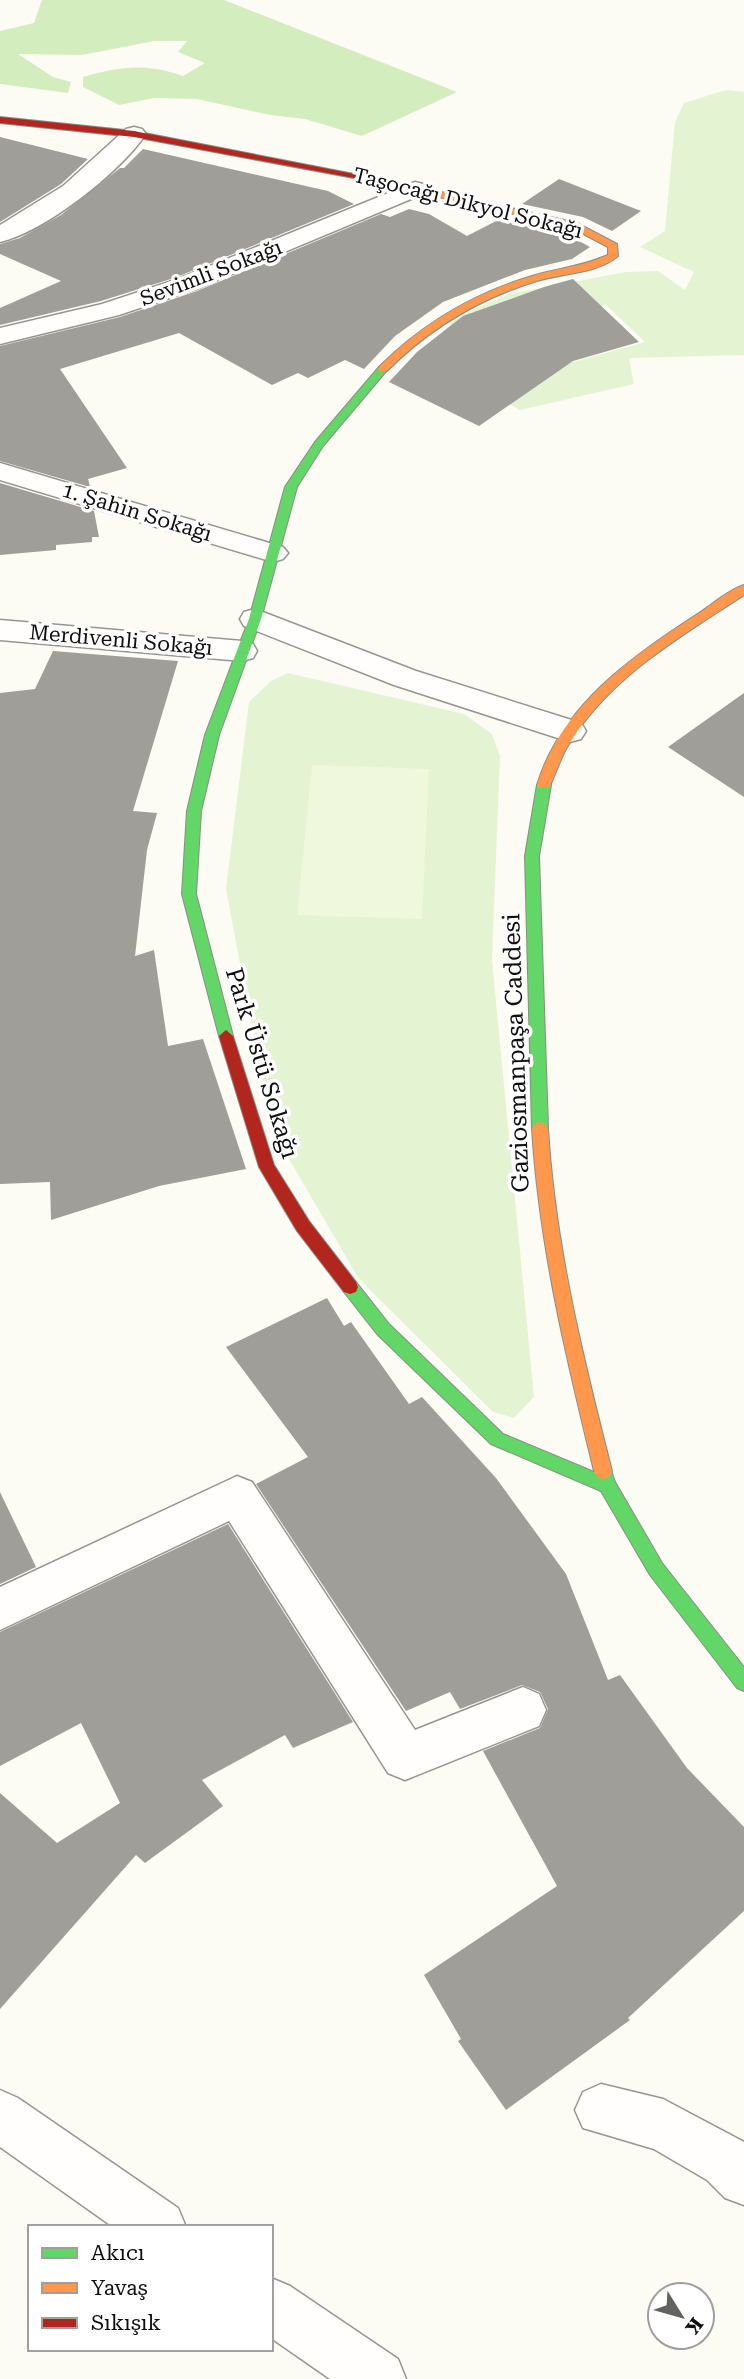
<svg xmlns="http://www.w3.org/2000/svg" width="744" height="2379" font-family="'Roboto Serif',serif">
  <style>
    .green { fill: #e4f4d2 }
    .forest { fill: #d4edbf }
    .pitch { fill: #eff8dc }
    .building { fill: #a09e99 }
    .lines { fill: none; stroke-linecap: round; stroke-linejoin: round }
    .street-casing { stroke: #969592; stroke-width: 3 }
    .fast-casing { stroke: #8c8c89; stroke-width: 2 }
    .slow-casing { stroke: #8c8c89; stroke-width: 2 }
    .jam-casing { stroke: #8c8c89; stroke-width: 2 }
    .street { fill: #fffefd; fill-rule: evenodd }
    .fast { fill: #63d668; fill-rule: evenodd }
    .slow { fill: #ff974d; fill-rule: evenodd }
    .jam { fill: #b3261e; fill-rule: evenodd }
    .labels { text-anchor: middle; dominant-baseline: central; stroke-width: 7; stroke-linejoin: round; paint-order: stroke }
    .far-street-label { font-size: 21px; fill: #0f0f0f; stroke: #fff }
    .street-label { font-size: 24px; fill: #0f0f0f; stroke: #fff }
  </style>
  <rect width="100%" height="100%" fill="#fcfbf4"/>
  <!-- green -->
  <g class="green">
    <polygon points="726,90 744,92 744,355 629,358 634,384 520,410 488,392 541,371 645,342 606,305 420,353 459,316 509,294 626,272 658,271 685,290 694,272 640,247 665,231 675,122 684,103"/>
    <polygon points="288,673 464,714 492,734 500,756 492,960 534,1397 514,1418 493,1412 359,1279 271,1128 226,889 249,702 271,681"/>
  </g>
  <!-- forest -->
  <path class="forest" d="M42,0H224L457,92L362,136L305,119L270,115L197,99L154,98L119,105L83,87V77C120,66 147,63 183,76L205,63L178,52L187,41H154L82,55L18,54L53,77L71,82L68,93L0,84V31L34,23Z"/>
  <!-- pitch -->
  <polygon class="pitch" points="312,765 429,769 422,919 297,915"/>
  <!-- building -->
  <g class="building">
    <polygon points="0,137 88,159 61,184 0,222"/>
    <polygon points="143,149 328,191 354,204 177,277 101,301 0,325 0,308 61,281 0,254 0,244 20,238 61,215 120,168 124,168"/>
    <polygon points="559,179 641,211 612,231 583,217 522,204"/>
    <polygon points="409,209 429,214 467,236 500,219 564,233 590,247 572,259 525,270 443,302 395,336 364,369 345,360 308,378 298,373 272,385 179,333 60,369 127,468 88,479 90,487 0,461 0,346 120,317 197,291 381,214 390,217"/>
    <polygon points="573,279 639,342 573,361 479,426 389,382 417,352 463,316 544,287"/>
    <polygon points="0,483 94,511 99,537 92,537 92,542 56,545 56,550 0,555"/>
    <polygon points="53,651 178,661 133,811 157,813 147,850 135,956 154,950 168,1046 203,1039 246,1169 159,1186 51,1220 50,1182 0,1184 0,693 35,689"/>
    <polygon points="744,693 744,797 668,747"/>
    <polygon points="327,1298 344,1326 351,1322 409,1404 422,1397 496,1478 566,1574 608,1680 620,1675 687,1768 744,1827 744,1911 628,2018 630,2020 506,2110 458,2041 461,2039 424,1975 557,1886 483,1751 540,1728 548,1709 540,1692 522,1685 460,1709 450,1692 406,1711 256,1484 308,1457 226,1347"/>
    <polygon points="0,1492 36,1567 0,1584"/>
    <polygon points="228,1524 353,1722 293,1748 285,1735 202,1780 223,1806 145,1863 136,1855 0,2009 0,1793 57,1843 120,1803 81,1723 0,1766 0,1632"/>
  </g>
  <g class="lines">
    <defs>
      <g id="street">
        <path d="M134,127L142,129L146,134C119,173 46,231 0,242V225L63,186L126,129Z"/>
        <polygon points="415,182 423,184 427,189 423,194 196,289 119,315 0,344 0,328 102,304 178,279"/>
        <polygon points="0,463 283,547 288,553 283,559 273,562 0,480"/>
        <polygon points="255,609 416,671 581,723 586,731 581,739 570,742 394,685 244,626 240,619 244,612"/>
        <polygon points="0,620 242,641 253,644 257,651 253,658 242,661 0,640"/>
        <polygon points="237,1476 252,1482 415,1730 523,1687 539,1694 546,1710 539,1726 405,1780 388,1773 229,1521 0,1630 0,1587"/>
        <polygon points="601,2084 663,2099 744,2142 744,2205 725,2198 707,2180 654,2149 583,2128 575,2110 583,2092"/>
        <polygon points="0,2090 18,2098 178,2208 186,2227 113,2227 0,2147"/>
        <polygon points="271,2278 290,2286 398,2359 406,2379 330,2379 271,2338"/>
      </g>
      <g id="fast">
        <polygon points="379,367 388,369 323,446 297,487 261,619 219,735 201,811 196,894 233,1036 226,1042 219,1036 182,894 187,811 205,735 249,619 285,487 315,442"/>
        <polygon points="544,780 551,785 539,856 548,1128 545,1132 535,1132 532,1128 525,856 537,785"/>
        <polygon points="350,1280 356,1282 389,1324 503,1434 594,1472 597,1465 603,1463 609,1465 615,1482 662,1563 744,1667 744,1691 737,1688 650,1575 601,1491 491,1444 377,1334 344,1292 342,1287 344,1282"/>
      </g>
      <g id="slow">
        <path d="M354,172L577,223L617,244L618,256C597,274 562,273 537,281C478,299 430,328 387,371H379V367C423,323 472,294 532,276C554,269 578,267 600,258L608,255V247L570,227L351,177L349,175Z"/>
        <path d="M744,585V595C679,638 611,676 569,744C560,758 556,774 549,788H539L537,785C561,706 632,656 699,613C713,604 728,590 744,585Z"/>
        <path d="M540,1122L545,1124L548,1128C555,1245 583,1358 612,1471L609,1477L603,1479L597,1477L594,1471C566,1357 539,1245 532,1128L535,1124Z"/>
      </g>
      <g id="jam">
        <polygon points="0,117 134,131 359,175 354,178 134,137 0,123"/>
        <polygon points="226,1030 233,1036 274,1165 309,1221 356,1282 358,1287 356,1292 350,1294 344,1292 297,1231 259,1167 219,1036"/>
      </g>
    </defs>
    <!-- street casing -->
    <use href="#street" class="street-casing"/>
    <!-- fast casing -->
    <use href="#fast" class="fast-casing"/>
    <!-- slow casing -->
    <use href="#slow" class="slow-casing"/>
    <!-- jam casing -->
    <use href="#jam" class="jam-casing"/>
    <!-- street -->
    <use href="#street" class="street"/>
    <!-- fast -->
    <use href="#fast" class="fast"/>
    <!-- slow -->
    <use href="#slow" class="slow"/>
    <!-- jam -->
    <use href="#jam" class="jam"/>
  </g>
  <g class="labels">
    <!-- far-street labels -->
    <g class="far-street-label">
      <text transform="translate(468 203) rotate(14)">Taşocağı Dikyol Sokağı</text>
      <text transform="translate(211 273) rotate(-21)">Sevimli Sokağı</text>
      <text transform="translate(137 512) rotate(17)">1. Şahin Sokağı</text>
      <text transform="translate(121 640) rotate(5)">Merdivenli Sokağı</text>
    </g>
    <!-- street labels -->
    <g class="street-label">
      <text transform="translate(516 1053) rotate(-92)">Gaziosmanpaşa Caddesi</text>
      <text transform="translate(262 1063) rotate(73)">Park Üstü Sokağı</text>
    </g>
  </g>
  <!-- legend -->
  <rect x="28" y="2225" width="245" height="126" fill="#ffffff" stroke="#9f9f9f" stroke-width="2"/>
  <rect x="42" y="2248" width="35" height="10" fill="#63d668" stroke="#9f9f9f" stroke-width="2"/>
  <text x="91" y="2260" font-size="21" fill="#0f0f0f">Akıcı</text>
  <rect x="42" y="2283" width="35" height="10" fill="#ff974d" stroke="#9f9f9f" stroke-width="2"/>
  <text x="91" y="2295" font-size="21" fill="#0f0f0f">Yavaş</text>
  <rect x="42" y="2318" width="35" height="10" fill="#b3261e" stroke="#9f9f9f" stroke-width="2"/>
  <text x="91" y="2330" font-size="21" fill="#0f0f0f">Sıkışık</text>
  <!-- north arrow -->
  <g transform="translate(681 2316) rotate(127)"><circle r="33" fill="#ffffff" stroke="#9f9f9f" stroke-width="2"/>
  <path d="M0-5L12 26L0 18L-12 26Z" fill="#62625f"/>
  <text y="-10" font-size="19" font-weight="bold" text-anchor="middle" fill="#0f0f0f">K</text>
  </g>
</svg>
